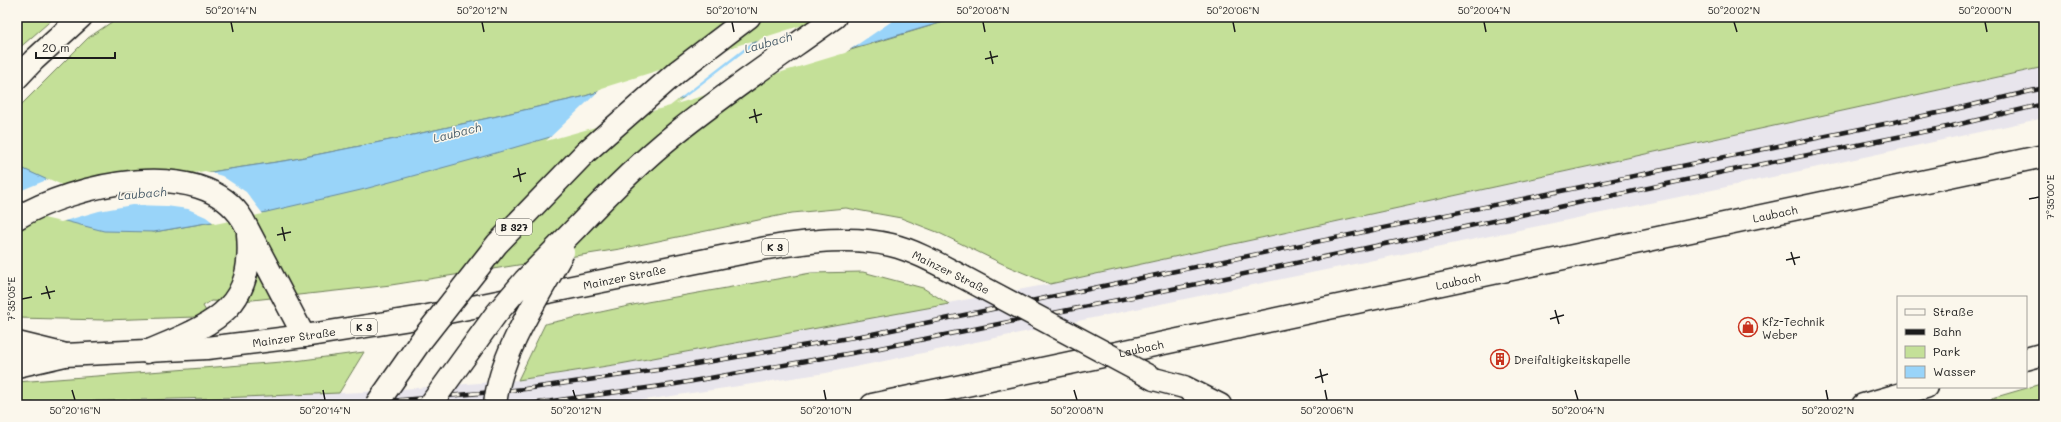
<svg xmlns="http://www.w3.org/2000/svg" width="2061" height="422" viewBox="0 0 2061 422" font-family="Mali,sans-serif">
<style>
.built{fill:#e8e5ec}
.green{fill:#c4e098;stroke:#707e5a}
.water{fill:#99d4f9;stroke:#678aa1}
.pier{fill:#fbf7ec}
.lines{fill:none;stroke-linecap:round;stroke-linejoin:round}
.minor-casing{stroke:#1c1c1c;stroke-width:25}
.major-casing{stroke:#1c1c1c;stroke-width:25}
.highway-casing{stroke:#1c1c1c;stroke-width:25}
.minor{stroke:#fbf7ec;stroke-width:22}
.major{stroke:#fbf7ec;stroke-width:22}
.highway{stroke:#fbf7ec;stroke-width:22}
.rail-casing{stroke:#1c1c1c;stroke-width:4.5}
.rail{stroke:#fbf7ec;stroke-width:3;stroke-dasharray:9;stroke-linecap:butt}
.major-bridge-casing{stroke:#1c1c1c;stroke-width:25;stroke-linecap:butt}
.highway-bridge-casing{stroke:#1c1c1c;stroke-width:25;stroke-linecap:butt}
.major-bridge{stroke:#fbf7ec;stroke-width:22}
.highway-bridge{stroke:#fbf7ec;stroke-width:22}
.ticks{fill:none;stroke:#1c1c1c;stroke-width:1.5}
.labels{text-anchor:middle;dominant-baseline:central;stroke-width:3;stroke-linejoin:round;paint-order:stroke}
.shield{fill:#fbf7ec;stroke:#5f5e5a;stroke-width:1}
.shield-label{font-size:10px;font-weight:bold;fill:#1c1c1c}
.street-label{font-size:11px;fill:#1c1c1c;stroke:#fbf7ec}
.poi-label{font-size:11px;fill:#1c1c1c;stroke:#fbf7ec;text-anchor:start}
.water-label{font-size:12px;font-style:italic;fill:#485c69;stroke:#fbf7ec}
.neatline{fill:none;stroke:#1c1c1c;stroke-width:1.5}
.ticks-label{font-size:10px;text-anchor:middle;fill:#1c1c1c}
</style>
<rect width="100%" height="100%" fill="#fbf7ec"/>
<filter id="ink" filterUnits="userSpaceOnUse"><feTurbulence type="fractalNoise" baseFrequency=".025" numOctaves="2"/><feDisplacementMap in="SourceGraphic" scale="8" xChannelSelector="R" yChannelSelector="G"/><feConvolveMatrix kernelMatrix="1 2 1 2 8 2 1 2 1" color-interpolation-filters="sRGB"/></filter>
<g filter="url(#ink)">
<!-- built -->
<path class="built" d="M2044,67V118L1703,192L826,373L611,405H17V403L219,398L363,392L518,380L620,364L1050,284Z"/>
<!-- green -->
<path class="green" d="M17,17H55L17,50Z
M119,17H835L582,97L395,139L290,160L223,170L119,188H63L17,166V109L88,38Z
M960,17H2044V67L1050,284L1005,265L937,232L901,218L846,208L792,213L620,249L391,285L234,302L211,301L203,306L207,313L195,317L104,320L17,318V205L154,232L258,214L834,55Z
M863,272L923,288L949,304L620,364L518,380L545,324L647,302L811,273Z
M364,352L339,393L219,398L17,403V382L295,361Z
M2044,383V405H1969Z"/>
<!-- water -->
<path class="water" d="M835,17H960L482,157L361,190L258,214L154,232L104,231L57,219L17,205V166L63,187L119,188L223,170L290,160L395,139L582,97Z"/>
<!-- pier -->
<path class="pier" d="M828,17H898L845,53L676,104L762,38Z
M755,40L670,106L546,141L602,88Z
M205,171L222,176L246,192L263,214L215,224L206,217L188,209L166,206L132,205L99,211L61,222L31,215L17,207V192L49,179L64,186H119Z"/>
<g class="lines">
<!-- minor casing -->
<g class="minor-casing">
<g id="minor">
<path d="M17,78L34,60L81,17"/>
<path d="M17,343L62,354"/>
<path d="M17,366L65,355L207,348L304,336"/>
<path id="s1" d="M872,405L2044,156"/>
</g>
</g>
<!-- major casing -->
<g class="major-casing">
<g id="major">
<path id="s2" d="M304,336L423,317L766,248C807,242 850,235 891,245C916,251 940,265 963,277"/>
<path d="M2026,359L2044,354"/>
<path d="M1154,379L1184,387L1220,405"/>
<path d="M1863,405L1926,387"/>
</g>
</g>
<!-- highway casing -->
<g class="highway-casing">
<path id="highway" d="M678,71L749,17
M17,218C72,185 202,153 243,220L304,336
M577,227C608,194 640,162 676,133C727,92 782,55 835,17
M147,352C208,325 255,313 248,234"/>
</g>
<!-- minor -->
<use href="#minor" class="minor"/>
<!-- major -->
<use href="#major" class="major"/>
<!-- highway -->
<use href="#highway" class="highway"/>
<!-- rail casing -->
<g class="rail-casing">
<path id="rail" d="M345,405L525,389L672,368L872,334L1947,111L2044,88
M523,405L676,384L875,349L1197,284L1728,171L1952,126L2044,104"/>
</g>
<!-- rail -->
<use href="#rail" class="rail"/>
<!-- major-bridge casing -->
<g class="major-bridge-casing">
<path id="major-bridge" d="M963,277L1154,379"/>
</g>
<!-- highway-bridge casing -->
<g class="highway-bridge-casing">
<path id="highway-bridge" d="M376,405L420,342L497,244L586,152L678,71
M430,405L496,314L525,280L577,227
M495,405C500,353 538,298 563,252"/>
</g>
<!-- major-bridge -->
<use href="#major-bridge" class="major-bridge"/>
<!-- highway-bridge -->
<use href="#highway-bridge" class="highway-bridge"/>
</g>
</g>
<!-- ticks -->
<path class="ticks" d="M231,22L233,32M482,22L484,32M732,22L734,32M983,22L985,32M1233,22L1235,32M1484,22L1486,32M1734,22L1737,32M1985,22L1987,32M990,51L993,64M985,59L998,56M754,109L757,123M749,118L762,114M518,168L521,182M513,177L526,173M2029,199L2039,197M282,227L285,241M277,235L291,232M1791,252L1795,265M1786,260L1800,257M46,286L50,299M41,294L55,291M22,299L32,297M1555,310L1559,324M1550,319L1564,315M1320,369L1323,383M1315,378L1328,374M72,390L75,400M323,390L325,400M573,390L576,400M824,390L826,400M1074,390L1077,400M1325,390L1327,400M1575,390L1578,400M1826,390L1828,400"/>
<!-- icons -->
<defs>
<g id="shop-ring" transform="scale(1)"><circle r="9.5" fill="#fbf7ec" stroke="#c8321e" stroke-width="1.5"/><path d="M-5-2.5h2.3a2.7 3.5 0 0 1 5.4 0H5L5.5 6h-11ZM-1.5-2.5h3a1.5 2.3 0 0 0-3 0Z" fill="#c8321e"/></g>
<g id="building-ring" transform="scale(1)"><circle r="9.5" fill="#fbf7ec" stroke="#c8321e" stroke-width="1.5"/><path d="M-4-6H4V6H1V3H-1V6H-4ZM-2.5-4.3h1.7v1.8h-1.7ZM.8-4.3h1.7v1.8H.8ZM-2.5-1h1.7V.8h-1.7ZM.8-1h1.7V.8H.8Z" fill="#c8321e"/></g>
</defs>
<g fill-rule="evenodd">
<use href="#shop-ring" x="1748" y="327"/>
<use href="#building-ring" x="1500" y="359"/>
</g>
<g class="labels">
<!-- shield labels -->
<g class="shield">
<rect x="496" y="219" width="36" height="16" rx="3"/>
<rect x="762" y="239" width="26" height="16" rx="3"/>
<rect x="351" y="319" width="26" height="16" rx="3"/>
</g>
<g class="shield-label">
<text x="514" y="227">B 327</text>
<text x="775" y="247">K 3</text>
<text x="364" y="327">K 3</text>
</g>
<!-- street labels -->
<g class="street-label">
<text stroke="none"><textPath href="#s1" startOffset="923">Laubach</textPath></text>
<text transform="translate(951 272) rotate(26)">Mainzer Straße</text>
<text stroke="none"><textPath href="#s2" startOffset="326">Mainzer Straße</textPath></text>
<text stroke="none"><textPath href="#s1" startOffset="599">Laubach</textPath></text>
<text transform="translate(294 337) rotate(-8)">Mainzer Straße</text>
<text stroke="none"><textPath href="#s1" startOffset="275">Laubach</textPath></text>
</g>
<!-- poi labels -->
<g class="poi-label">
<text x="1762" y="321">Kfz-Technik<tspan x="1762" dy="13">Weber</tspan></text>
<text x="1514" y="359">Dreifaltigkeitskapelle</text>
</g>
<!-- water labels -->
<g class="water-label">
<text transform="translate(768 42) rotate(-16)">Laubach</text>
<text transform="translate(457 132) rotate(-14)">Laubach</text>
<text transform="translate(142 193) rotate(-5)">Laubach</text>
</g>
</g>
<!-- margin -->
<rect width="2061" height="422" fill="none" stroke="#fbf7ec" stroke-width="44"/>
<!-- legend -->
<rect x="1897" y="296" width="130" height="92" fill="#fbf7ec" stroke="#a29f99"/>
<rect x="1905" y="309" width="20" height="6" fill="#fbf7ec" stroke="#a29f99"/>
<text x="1933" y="316" font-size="12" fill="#1c1c1c">Straße</text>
<rect x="1905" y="329" width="20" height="6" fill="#1c1c1c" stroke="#a29f99"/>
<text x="1933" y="336" font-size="12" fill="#1c1c1c">Bahn</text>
<rect x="1905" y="346" width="20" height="12" fill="#c4e098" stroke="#a29f99"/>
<text x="1933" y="356" font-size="12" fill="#1c1c1c">Park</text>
<rect x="1905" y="366" width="20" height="12" fill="#99d4f9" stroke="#a29f99"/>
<text x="1933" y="376" font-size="12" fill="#1c1c1c">Wasser</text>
<!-- scale -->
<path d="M36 52v6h79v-6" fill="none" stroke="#1c1c1c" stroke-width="2"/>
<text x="42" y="52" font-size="12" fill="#1c1c1c" stroke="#fbf7ec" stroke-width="3" paint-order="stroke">20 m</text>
<rect x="22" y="22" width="2017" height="378" class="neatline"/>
<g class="ticks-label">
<text x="231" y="14">50°20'14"N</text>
<text x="482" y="14">50°20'12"N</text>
<text x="732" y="14">50°20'10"N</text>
<text x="983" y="14">50°20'08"N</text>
<text x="1233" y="14">50°20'06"N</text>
<text x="1484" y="14">50°20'04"N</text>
<text x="1734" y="14">50°20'02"N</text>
<text x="1985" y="14">50°20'00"N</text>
<text transform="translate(2050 197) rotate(-90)" y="4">7°35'00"E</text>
<text transform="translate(11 299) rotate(-90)" y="4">7°35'05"E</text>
<text x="75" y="414">50°20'16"N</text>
<text x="325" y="414">50°20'14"N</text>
<text x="576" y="414">50°20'12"N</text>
<text x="826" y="414">50°20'10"N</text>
<text x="1077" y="414">50°20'08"N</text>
<text x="1327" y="414">50°20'06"N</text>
<text x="1578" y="414">50°20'04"N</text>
<text x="1828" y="414">50°20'02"N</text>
</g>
</svg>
